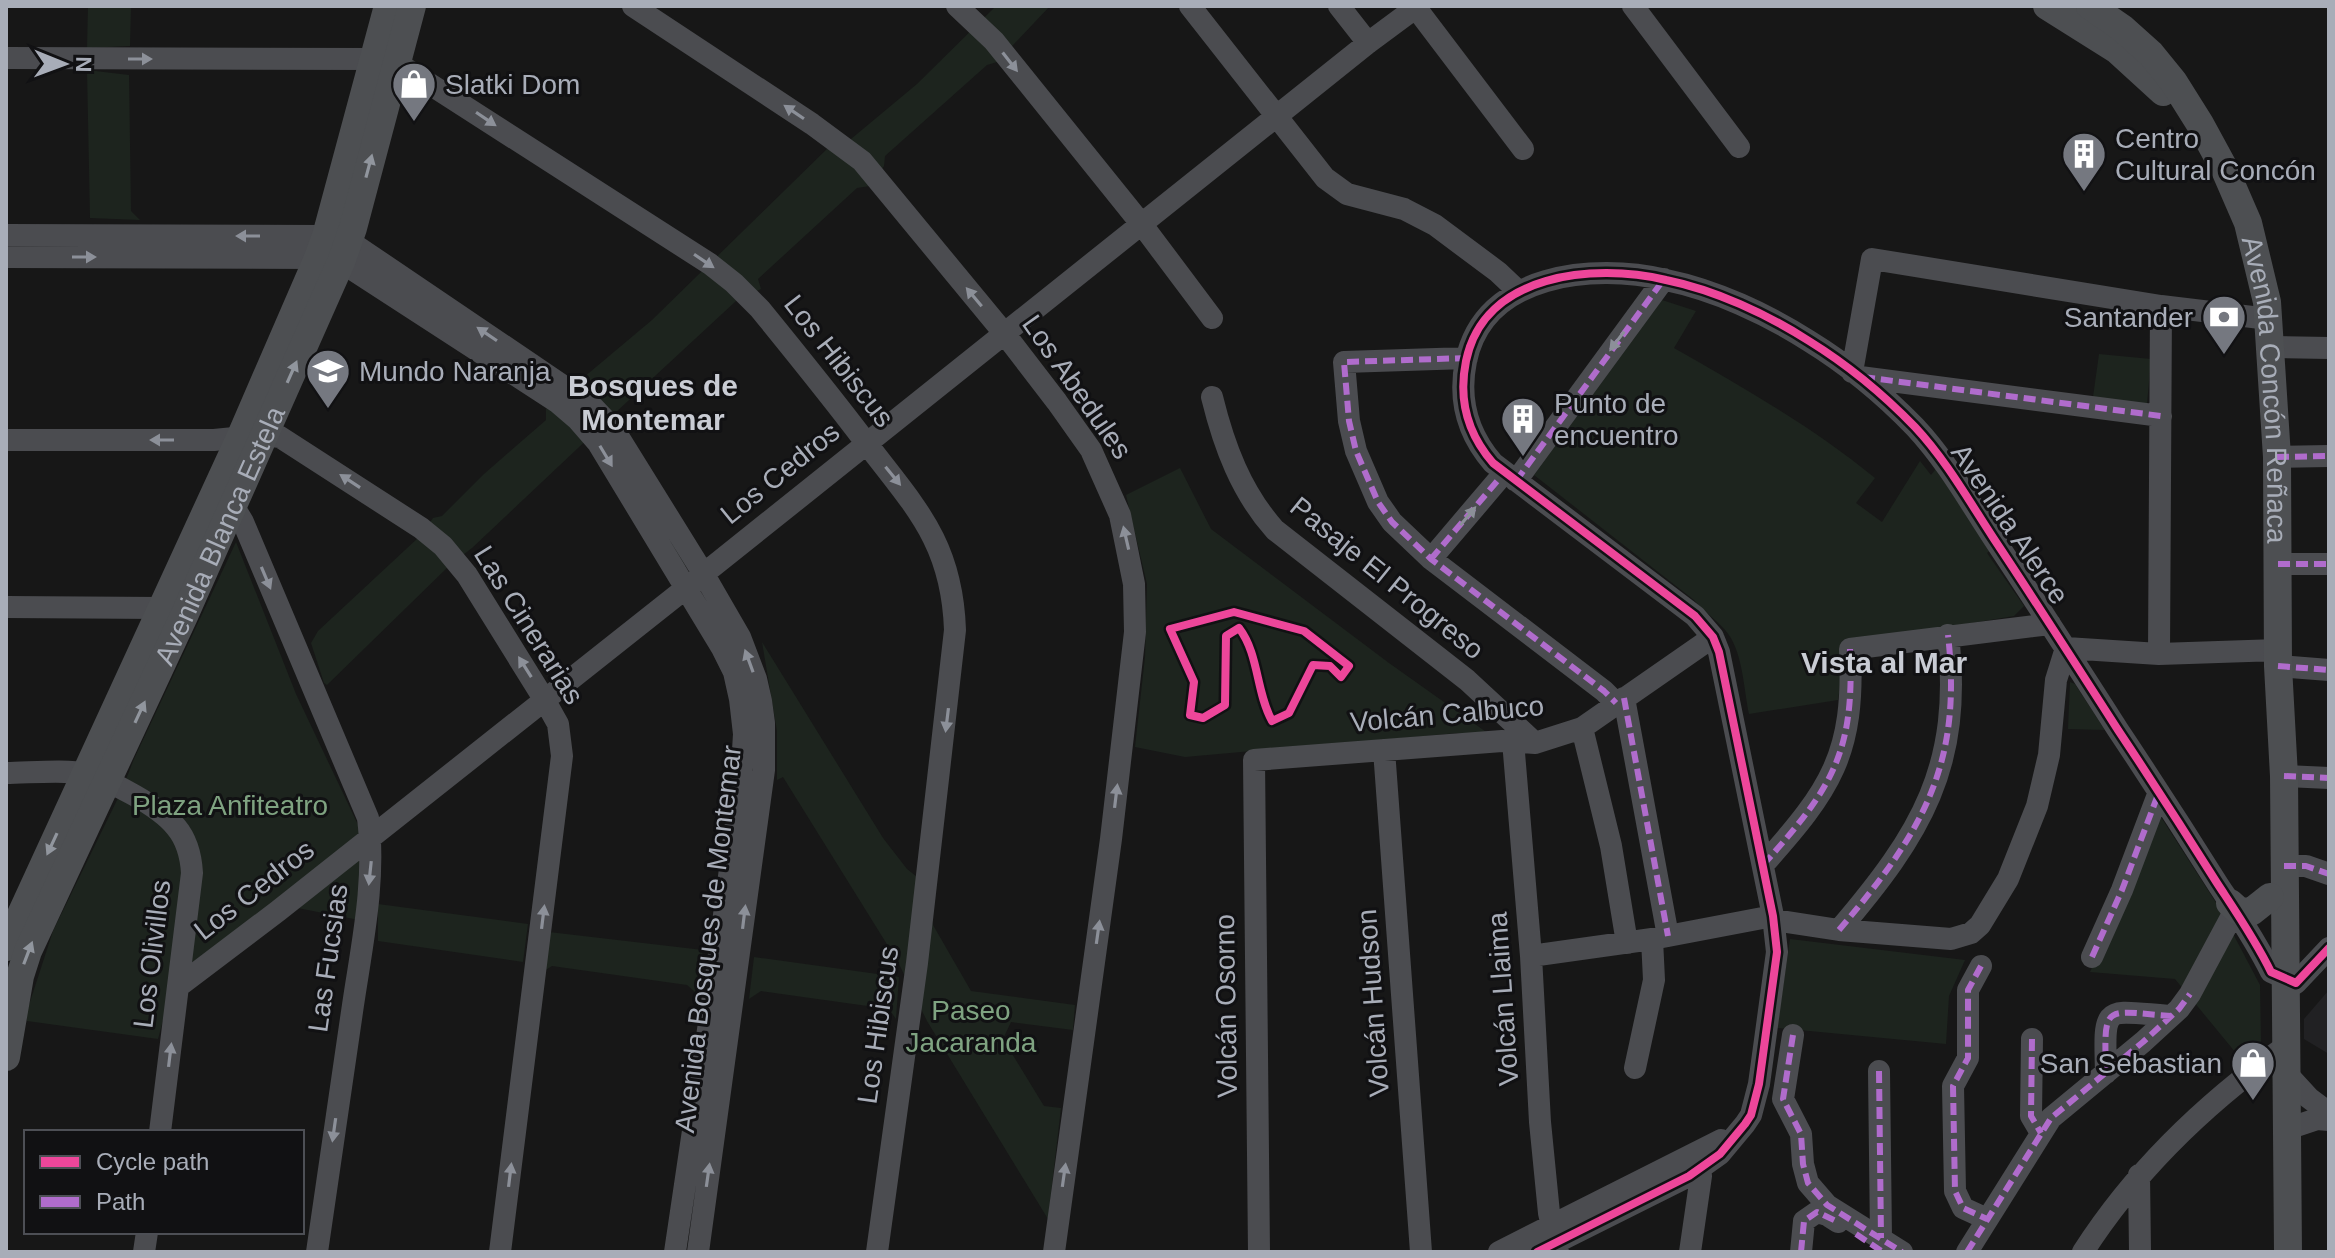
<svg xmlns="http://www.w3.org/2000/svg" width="2335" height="1258" viewBox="0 0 2335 1258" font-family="Helvetica,sans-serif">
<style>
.built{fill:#212123}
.green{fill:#1d241e}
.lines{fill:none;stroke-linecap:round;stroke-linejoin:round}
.minor{stroke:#4b4c50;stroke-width:22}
.major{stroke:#4d4f52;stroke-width:28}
.quiet{stroke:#b06ccc;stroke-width:6;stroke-dasharray:12 6;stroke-linecap:butt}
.cycleway-casing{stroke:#111113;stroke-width:13}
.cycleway{stroke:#ed469a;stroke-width:8}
.oneway{fill:#8c9099}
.oneway2{fill:#91969e}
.labels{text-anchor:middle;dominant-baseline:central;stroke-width:6;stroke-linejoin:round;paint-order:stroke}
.poi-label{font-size:28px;fill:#a8adb8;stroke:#111113;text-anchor:start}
.street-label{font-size:28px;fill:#a8adb8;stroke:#111113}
.park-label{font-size:28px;fill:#7fa381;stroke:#111113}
.neighbourhood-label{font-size:30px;font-weight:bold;fill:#c9ccd4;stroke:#111113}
</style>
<rect width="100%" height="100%" fill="#171717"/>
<!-- built -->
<path class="built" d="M2329,990V1054L2304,1039V1019Z"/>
<!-- green -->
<path class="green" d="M88,6H131L130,46L87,48Z
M996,6H1050L997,62L987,65L885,156L884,166L870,186L857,188L758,279L761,289L736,301L601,426L685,565L680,569L595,432L472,548L450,565L327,685L324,683L311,643L318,631L419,537L433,518L442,516L484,474L546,420V409L652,320L831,145L851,139L917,84Z
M87,70L129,75L131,211L140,220L90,218Z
M1662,300L1696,311L1674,348C1744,388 1813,427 1875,478L1856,503L1882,522L1920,461L1931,475L1942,461L1998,544L1987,553L2024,606L2014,616L1846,644L1838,700L1749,714C1744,690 1743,656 1729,635C1720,622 1705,613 1694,600L1534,475Z
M2099,354L2151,359L2147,404L2093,397Z
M1180,468L1211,529L1389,663L1489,734L1458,733L1185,757L1135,747L1145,657L1147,584L1126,495Z
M236,542L296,694L360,829L359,920L272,903L174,980L158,1039L27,1021V1011L53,931L121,792L134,759Z
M762,642L883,838L907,869L917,877L933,925L971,991L1075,1005L1073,1030L1011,1022L1003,1039L1044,1106L1061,1108L1048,1219L927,1021L898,962L783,777L777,780V731Z
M2070,682L2075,684L2105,730L2068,729Z
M2157,811L2220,909L2260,985L2261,1041L2245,1064L2175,979L2090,972L2126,894Z
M378,904L528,924L523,962L378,941Z
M549,932L703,950L695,992L687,985L552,966L544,971Z
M1790,939L1965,960L1949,996L1946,1044L1777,1028Z
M754,957L899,977L896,1019L889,1009L761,991L749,999Z"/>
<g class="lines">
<!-- minor -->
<path class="minor" d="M633,6L812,124L862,161L1004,333L1057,402L1091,450L1120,515L1134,584L1135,632L1111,839L1054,1252
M957,6L994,41L1143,226L1212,318
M1190,6L1325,178L1347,194L1404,209L1435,225L1498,272L1517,290
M1339,6L1368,43
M1633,6L1739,147
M1416,8L1523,149
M6,58L374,59L397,63L710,264L734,283L760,309C795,352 830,395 864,440C914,506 952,541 955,630L917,963L877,1252
M6,235L326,236L349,241L578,396L594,408L613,428L703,573L740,637L756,679L761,701L764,723V770L698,1252
M6,257L318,258L341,262L557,402L578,420L598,443L722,648L734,672L740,699L744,734L741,784L717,969L675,1252
M2271,347L2329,348
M1467,358L1344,362L1349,421L1356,451L1378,502L1392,522L1431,559L1604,691L1616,703
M1852,372L1872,259L2161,306L2269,319
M1860,377L2161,416
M1212,397C1224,446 1241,492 1275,530L1467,680L1535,743
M6,440H214L264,435L280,437L421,528L443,546L467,575L544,699L558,724L562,756L500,1252
M2277,457L2329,456
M1516,481L1664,279
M234,507L243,522L368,818C376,880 362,944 353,1005C341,1087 329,1170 317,1252
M1431,559L1504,473
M2278,564H2329
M6,607L161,608L176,613
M2066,648L2159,654L2278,650
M2159,654L2161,306
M2278,666L2329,670
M1624,698L1668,936
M1582,728L1611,846L1627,943
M1513,741L1531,956L1540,1122L1549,1213L1558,1252
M1384,750L1421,1252
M6,773C28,773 67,769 86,774C112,781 159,806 176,827C187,840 191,856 192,873L160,1132
M2284,776L2329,778
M1763,865C1831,789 1855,754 1850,649L2050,624
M2284,866H2306L2329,874
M1774,920L1839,930L1951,939L1971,933L1980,925L2008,879L2037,806L2049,755L2056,680L2066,648
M1839,930C1921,834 1963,766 1948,635
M1531,956L1652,939L1773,916
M2092,957L2122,890L2159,792
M1981,966L1968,990V1058L1953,1086L1955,1191L1963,1208L1987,1219
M179,986L278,911L686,588L1368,43L1418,6
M1793,1035L1783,1099L1801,1134L1803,1164L1808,1183L1827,1205L1902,1252
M2032,1039L2031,1116L2041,1133
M1635,1068L1654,980L1652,939
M1879,1071L1881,1238
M2106,1073C2104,1002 2103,1011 2171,1016
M2286,1073L2309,1098L2329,1113
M2287,1129L2317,1119L2329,1120
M2139,1175L2140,1252
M144,1252L147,1232
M1259,1252L1254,760L1502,741L1535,743L1582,728L1713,637
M1499,1252L1721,1140
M1537,1252L1689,1176L1720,1154L1745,1124L1751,1115L1759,1084L1777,952L1773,916L1719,652L1713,637L1695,616L1493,463C1467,433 1458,400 1466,361C1484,273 1594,263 1666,280C1715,290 1767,314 1809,341C1848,365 1884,395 1915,427C1946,460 1969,501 1994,539C2036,602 2077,666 2118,730C2152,781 2185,832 2217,883C2236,912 2256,941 2271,972L2296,983L2329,948
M1690,1252L1701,1176L1697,1158
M1801,1252L1804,1221L1817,1212L1827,1215L1838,1222
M1967,1252L2051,1118L2143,1042L2179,1009L2190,994L2235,910
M2083,1252C2135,1171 2207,1102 2286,1046"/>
<!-- major -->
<g class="major">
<path d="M2047,6L2117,50L2163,92"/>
<path id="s1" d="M2090,6L2122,28L2151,54L2173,81L2200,124L2225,170L2248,223L2267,302L2277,457L2278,666L2284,776L2288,1252"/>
<path d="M2230,903L2239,911L2251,912L2270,897"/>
<path d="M6,947L240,438L318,258L326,236L388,6"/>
<path id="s2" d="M6,1057L20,976L28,951L184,616L341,262L353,228L412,6"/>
</g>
<!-- quiet -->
<path class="quiet" d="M1467,358L1344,362L1349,421L1356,451L1378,502L1392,522L1431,559L1604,691L1616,703
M1863,377L2161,416
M2277,457L2329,456
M1516,481L1664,279
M1431,559L1504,473
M2278,564H2329
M2278,666L2329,670
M1624,698L1668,936
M2284,776L2329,778
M1763,865C1831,789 1855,754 1850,649
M2284,866H2306L2329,874
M1839,930C1921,834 1963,766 1948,635
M2092,957L2122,890L2159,792
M1981,966L1968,990V1058L1953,1086L1955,1191L1963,1208L1987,1219
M1793,1035L1783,1099L1801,1134L1803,1164L1808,1183L1827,1205L1902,1252
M2032,1039L2031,1116L2041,1133
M1879,1071L1881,1238
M2106,1073C2104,1002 2103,1011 2171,1016
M1856,1234L1883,1252
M1801,1252L1804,1221L1817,1212L1836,1221
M1967,1252L2051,1118L2143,1042L2179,1009L2190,994"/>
<!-- cycleway casing -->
<g class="cycleway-casing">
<path id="cycleway" d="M1234,612L1304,631L1349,666L1341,677L1330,666L1313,665L1289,713L1272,721C1256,692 1259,654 1239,628L1226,636L1225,705L1203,718L1190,715L1194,682L1170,629Z
M1537,1252L1689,1176L1720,1154L1745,1124L1751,1115L1759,1084L1777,952L1773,916L1719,652L1713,637L1695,616L1493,463C1467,433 1458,400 1466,361C1484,273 1594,263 1666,280C1715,290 1767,314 1809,341C1848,365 1884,395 1915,427C1946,460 1969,501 1994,539C2036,602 2077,666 2118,730C2152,781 2185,832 2217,883C2236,912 2256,941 2271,972L2296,983L2329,948"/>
</g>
<!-- cycleway -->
<use href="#cycleway" class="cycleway"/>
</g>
<!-- one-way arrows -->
<defs><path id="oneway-solid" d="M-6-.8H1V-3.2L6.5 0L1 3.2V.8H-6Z" transform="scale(2)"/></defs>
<g class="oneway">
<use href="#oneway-solid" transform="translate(140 59)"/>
<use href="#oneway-solid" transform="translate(1010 62) rotate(52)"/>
<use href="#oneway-solid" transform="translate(794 112) rotate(-146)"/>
<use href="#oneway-solid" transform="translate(486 119) rotate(34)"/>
<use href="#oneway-solid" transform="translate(248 236) rotate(-180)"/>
<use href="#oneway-solid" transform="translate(84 257)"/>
<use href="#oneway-solid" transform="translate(704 261) rotate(34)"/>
<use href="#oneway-solid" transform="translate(974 297) rotate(-130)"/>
<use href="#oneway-solid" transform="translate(487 334) rotate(-146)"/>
<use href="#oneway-solid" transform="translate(1617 341) rotate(127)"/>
<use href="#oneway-solid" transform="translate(162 440) rotate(-180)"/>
<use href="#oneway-solid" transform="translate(606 456) rotate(59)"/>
<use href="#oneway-solid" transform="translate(893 476) rotate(51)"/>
<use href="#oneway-solid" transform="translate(350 481) rotate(-147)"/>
<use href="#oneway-solid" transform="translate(1468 516) rotate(-50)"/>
<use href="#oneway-solid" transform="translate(1126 538) rotate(-103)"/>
<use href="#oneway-solid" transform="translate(266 578) rotate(67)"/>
<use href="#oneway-solid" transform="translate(749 661) rotate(-110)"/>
<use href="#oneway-solid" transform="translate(525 667) rotate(-122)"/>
<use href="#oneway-solid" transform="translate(947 720) rotate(97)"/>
<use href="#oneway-solid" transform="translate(1116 796) rotate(-83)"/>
<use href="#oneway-solid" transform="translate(370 873) rotate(96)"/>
<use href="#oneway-solid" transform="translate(543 917) rotate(-83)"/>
<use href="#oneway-solid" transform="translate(744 917) rotate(-83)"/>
<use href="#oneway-solid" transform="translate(1098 932) rotate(-82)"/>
<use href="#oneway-solid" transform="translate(170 1055) rotate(-83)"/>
<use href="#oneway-solid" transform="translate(334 1130) rotate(98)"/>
<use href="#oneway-solid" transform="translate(510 1175) rotate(-83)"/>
<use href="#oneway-solid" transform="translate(708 1175) rotate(-82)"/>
<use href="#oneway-solid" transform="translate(1064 1175) rotate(-82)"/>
</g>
<g class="oneway2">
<use href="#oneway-solid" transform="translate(369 166) rotate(-75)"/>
<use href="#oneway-solid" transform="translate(292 372) rotate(-66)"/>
<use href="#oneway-solid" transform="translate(140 712) rotate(-65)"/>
<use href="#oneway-solid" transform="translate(52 844) rotate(115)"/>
<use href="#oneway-solid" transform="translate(28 953) rotate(-69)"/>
</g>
<!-- icons -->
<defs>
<g id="shop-pin" transform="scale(2.3)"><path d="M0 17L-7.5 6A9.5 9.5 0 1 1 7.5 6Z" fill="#757880" stroke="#111113"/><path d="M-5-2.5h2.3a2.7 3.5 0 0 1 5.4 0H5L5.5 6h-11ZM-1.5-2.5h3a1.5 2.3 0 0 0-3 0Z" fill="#fff"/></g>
<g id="building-pin" transform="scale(2.3)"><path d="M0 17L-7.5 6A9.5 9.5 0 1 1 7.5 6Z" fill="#757880" stroke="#111113"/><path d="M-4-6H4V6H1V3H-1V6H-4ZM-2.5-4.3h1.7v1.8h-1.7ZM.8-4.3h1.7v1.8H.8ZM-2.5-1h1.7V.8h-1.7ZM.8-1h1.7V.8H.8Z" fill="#fff"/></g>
<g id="bank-pin" transform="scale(2.3)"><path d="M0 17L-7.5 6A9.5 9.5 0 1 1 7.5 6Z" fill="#757880" stroke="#111113"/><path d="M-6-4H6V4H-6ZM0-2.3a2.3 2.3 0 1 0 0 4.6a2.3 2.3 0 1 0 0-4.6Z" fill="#fff"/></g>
<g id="school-pin" transform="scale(2.3)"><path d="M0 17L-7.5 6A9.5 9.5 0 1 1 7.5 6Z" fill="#757880" stroke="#111113"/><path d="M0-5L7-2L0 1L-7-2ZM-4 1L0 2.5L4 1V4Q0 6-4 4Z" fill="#fff"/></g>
</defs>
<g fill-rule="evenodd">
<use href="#shop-pin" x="414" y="84"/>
<use href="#building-pin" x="2084" y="154"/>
<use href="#bank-pin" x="2224" y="317"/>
<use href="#school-pin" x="328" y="371"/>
<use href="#building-pin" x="1523" y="419"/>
<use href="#shop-pin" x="2253" y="1063"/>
</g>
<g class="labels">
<!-- poi labels -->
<g class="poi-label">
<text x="445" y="84">Slatki Dom</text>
<text x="2115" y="138">Centro<tspan x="2115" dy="32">Cultural Concón</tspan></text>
<text x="2193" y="317" text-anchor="end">Santander</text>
<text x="359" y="371">Mundo Naranja</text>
<text x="1554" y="403">Punto de<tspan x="1554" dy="32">encuentro</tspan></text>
<text x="2222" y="1063" text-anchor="end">San Sebastian</text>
</g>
<!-- street labels -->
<g class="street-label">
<text transform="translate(839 361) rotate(52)">Los Hibiscus</text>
<text transform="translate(1077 387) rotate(55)">Los Abedules</text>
<text stroke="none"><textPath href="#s1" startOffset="442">Avenida Concón Reñaca</textPath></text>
<text transform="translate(780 473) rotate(-39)">Los Cedros</text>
<text transform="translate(2010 524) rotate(56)">Avenida Alerce</text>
<text stroke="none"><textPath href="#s2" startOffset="566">Avenida Blanca Estela</textPath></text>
<text transform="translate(1387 578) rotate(39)">Pasaje El Progreso</text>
<text transform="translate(529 625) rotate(58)">Las Cinerarias</text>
<text transform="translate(1447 714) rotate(-5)">Volcán Calbuco</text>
<text transform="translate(254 890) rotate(-38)">Los Cedros</text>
<text transform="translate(708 939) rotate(-83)">Avenida Bosques de Montemar</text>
<text transform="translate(152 954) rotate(-83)">Los Olivillos</text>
<text transform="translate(328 958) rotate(-82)">Las Fucsias</text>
<text transform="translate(1503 999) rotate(-94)">Volcán Llaima</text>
<text transform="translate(1373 1003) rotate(-94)">Volcán Hudson</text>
<text transform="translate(1226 1006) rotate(-91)">Volcán Osorno</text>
<text transform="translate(878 1025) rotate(-82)">Los Hibiscus</text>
</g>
<!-- park labels -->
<g class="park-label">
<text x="230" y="805">Plaza Anfiteatro</text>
<text x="971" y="1010">Paseo<tspan x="971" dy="32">Jacaranda</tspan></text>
</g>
<!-- neighbourhood labels -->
<g class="neighbourhood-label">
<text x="653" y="385">Bosques de<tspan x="653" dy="34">Montemar</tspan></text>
<text x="1884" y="662">Vista al Mar</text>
</g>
</g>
<!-- border -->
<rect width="2335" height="1258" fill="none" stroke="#a8adb8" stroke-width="16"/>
<!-- legend -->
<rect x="24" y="1130" width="280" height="104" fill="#111113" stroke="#4d4f55" stroke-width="2"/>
<rect x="40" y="1156" width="40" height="12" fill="#ed469a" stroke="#4d4f55" stroke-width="2"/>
<text x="96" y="1170" font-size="24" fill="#a8adb8">Cycle path</text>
<rect x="40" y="1196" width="40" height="12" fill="#b06ccc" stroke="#4d4f55" stroke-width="2"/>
<text x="96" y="1210" font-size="24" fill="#a8adb8">Path</text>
<!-- north arrow -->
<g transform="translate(64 64) rotate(91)" stroke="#111113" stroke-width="6" paint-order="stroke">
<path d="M0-6L14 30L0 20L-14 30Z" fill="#a8adb8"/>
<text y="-12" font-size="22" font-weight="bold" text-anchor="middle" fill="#a8adb8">N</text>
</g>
</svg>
